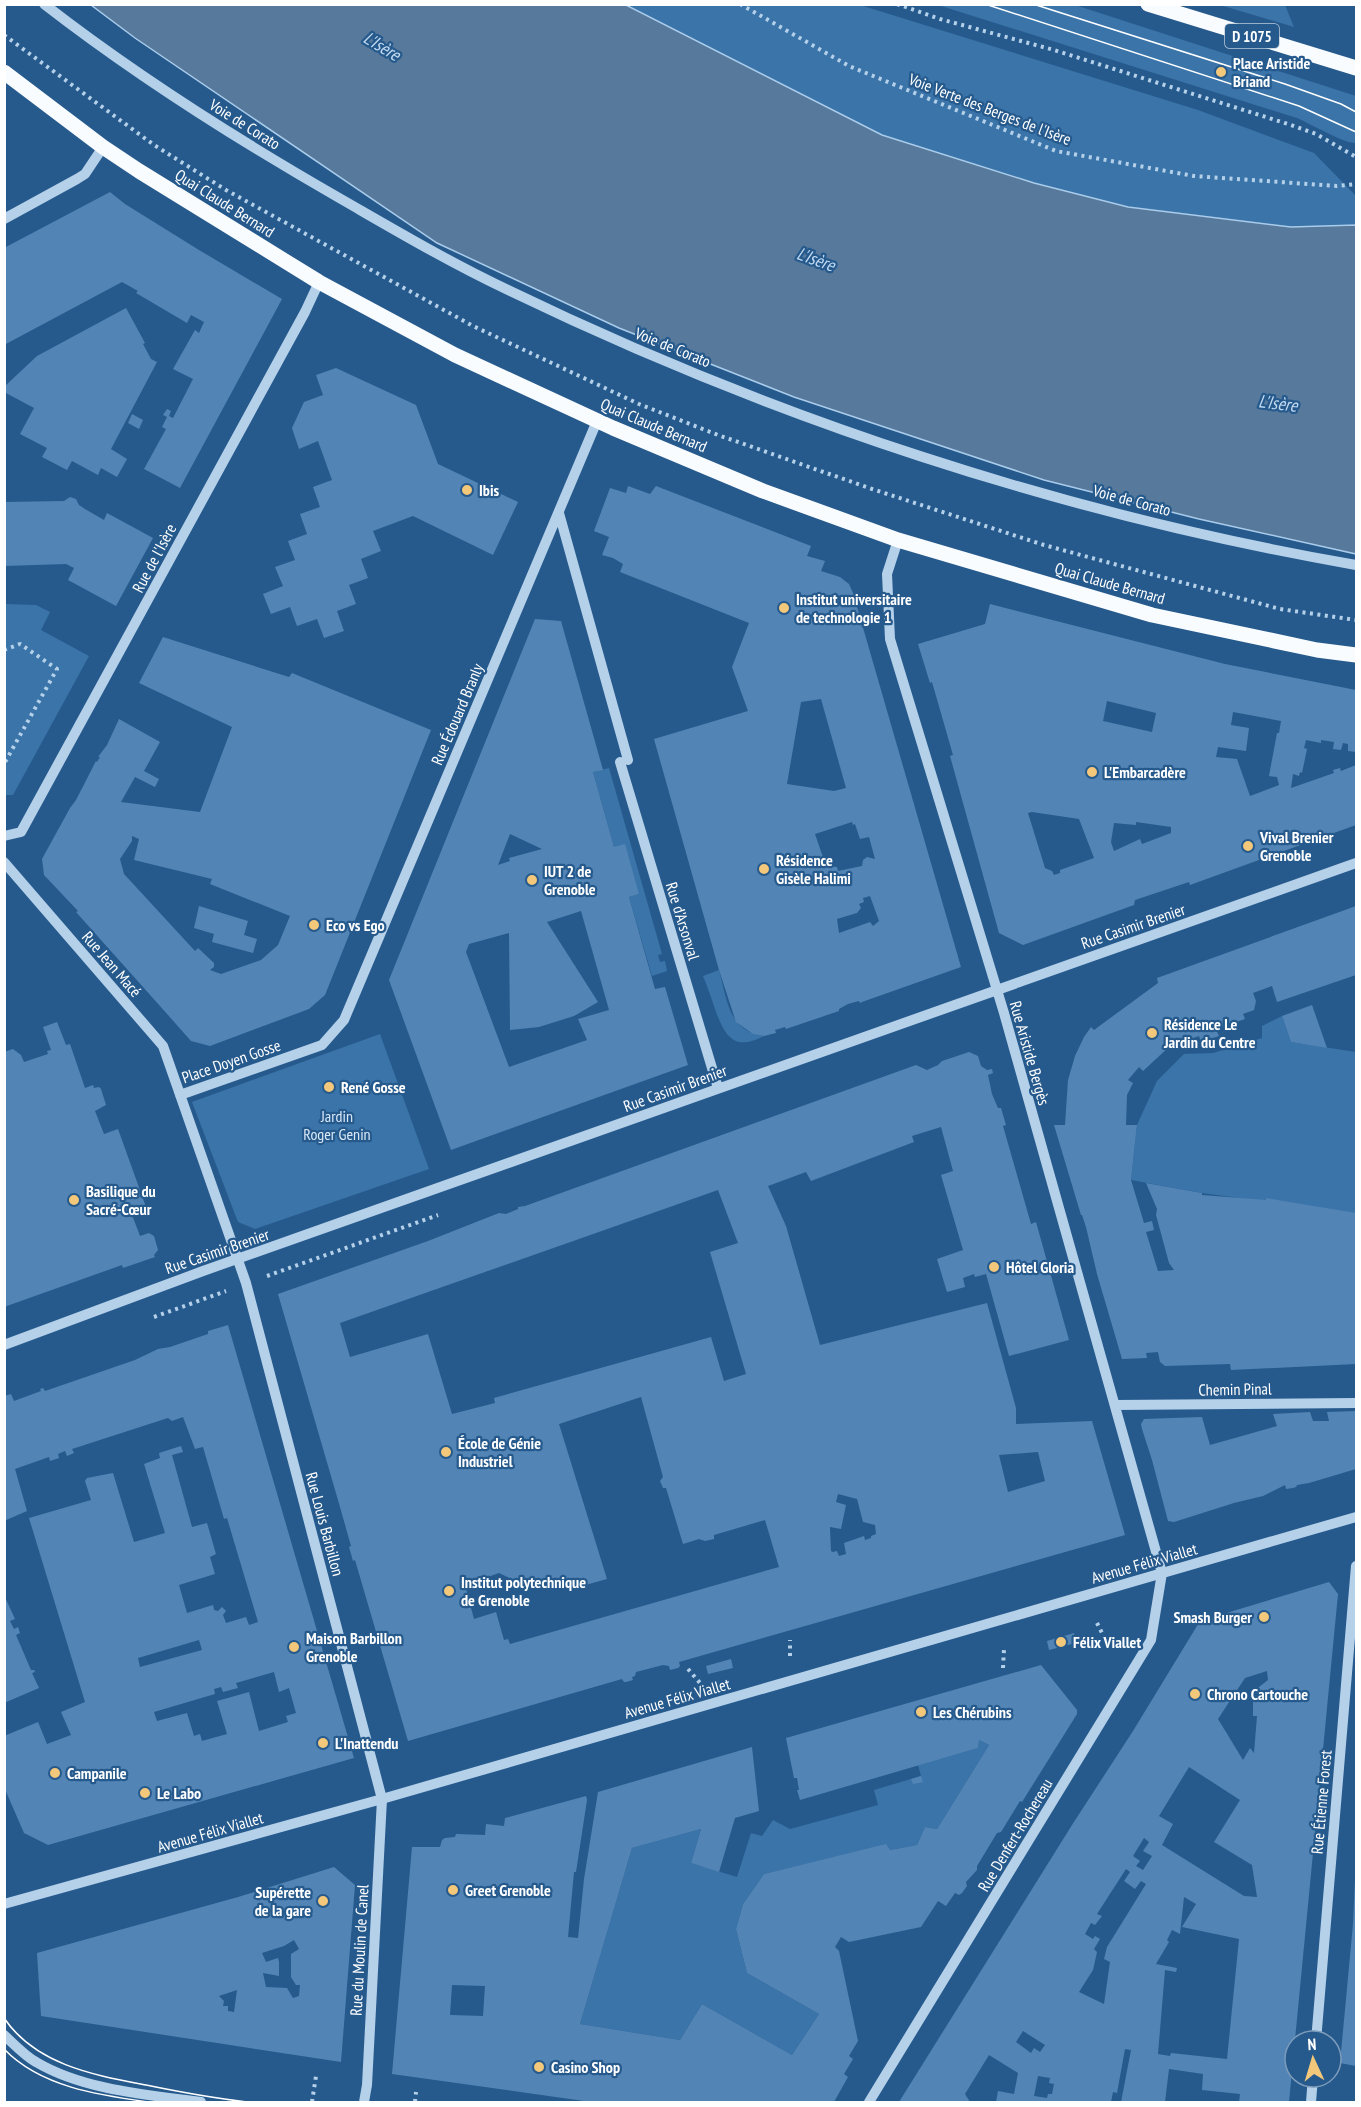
<svg xmlns="http://www.w3.org/2000/svg" width="1361" height="2107" viewBox="0 0 1361 2107" font-family="'PT Sans Narrow',sans-serif">
<style>
.green{fill:#3a74a9}
.water{fill:#57799c;stroke:#aacceb;stroke-width:1.5}
.building{fill:#5285b5;fill-rule:evenodd}
.lines{fill:none;stroke-linecap:round;stroke-linejoin:round}
.path{stroke:#b5d1ea;stroke-width:4;stroke-dasharray:3 4.5;stroke-linecap:butt}
.minor{stroke:#b5d1ea;stroke-width:10}
.major{stroke:#f9fcfe;stroke-width:15}
.tram{stroke:#fff;stroke-width:1.5}
.poi-dot{fill:#f4c87a;stroke:#265a8d;stroke-width:2}
.labels{text-anchor:middle;dominant-baseline:central;stroke-width:4.5;stroke-linejoin:round;paint-order:stroke}
.shield{fill:#265a8d;stroke:#becedd;stroke-width:1.5}
.shield-label{font-size:15px;font-weight:bold;fill:#fff}
.poi-label{font-size:16px;font-weight:bold;fill:#fff;stroke:#265a8d;text-anchor:start}
.street-label{font-size:16px;fill:#fff;stroke:#265a8d}
.park-label{font-size:16px;fill:#dae9f8;stroke:#265a8d}
.water-label{font-size:18px;font-style:italic;fill:#c1daf1;stroke:#265a8d}
</style>
<rect width="100%" height="100%" fill="#265a8d"/>
<!-- green -->
<path class="green" d="M626,5H860L1198,110L1314,153L1356,196V225L1291,227L1128,207L1034,183L882,135Z
M938,5H1075L1356,96V143C1345,144 1311,124 1297,118Z
M1220,5H1285L1294,27Z
M5,604L36,605L50,612L41,630L89,656L13,795H4Z
M609,768L662,954L658,955L660,962L665,961L667,971L652,976L629,897L639,894L614,847L593,772Z
M719,970C727,999 728,1031 764,1036C735,1051 726,1038 716,1012C712,1000 708,988 703,976Z
M1282,1016L1291,1042L1356,1052V1214L1202,1193L1131,1180L1137,1125L1157,1081L1184,1054L1213,1053L1262,1038V1026Z
M380,1034L429,1169L255,1229L238,1222L192,1102Z
M979,1740L989,1745L937,1829L925,1827L917,1845L890,1850L885,1845L764,1874L743,1904L736,1929L747,1973L819,2014L792,2055L702,2004L680,2040L580,2024L632,1848L701,1829L691,1863L737,1877L751,1833L762,1836L773,1820L790,1829L878,1805L874,1790L921,1776L918,1765L978,1748Z"/>
<!-- water -->
<path class="water" d="M91,5H626L882,135L1034,183L1128,207L1291,227L1356,225V554L1199,519L1044,480L794,397L619,328L437,243L135,38Z"/>
<!-- building -->
<path class="building" d="M110,192L125,204L199,250L282,299L180,488L144,469L166,429L162,427L167,417L163,415L167,409L171,411L169,416L173,418L193,379L173,369L195,330L199,333L204,322L191,315L187,323L136,293L138,291L122,282L4,345V248Z
M126,308L145,343L143,344L151,359L157,362L111,449L127,459L117,477L101,468L98,475L72,461L67,470L42,457L47,448L20,434L34,408L4,392V387L37,356Z
M336,368L416,405L438,464L518,502L493,555L413,516L373,531L381,551L361,559L368,578L349,585L356,604L337,611L344,631L324,638L317,619L297,626L290,607L271,614L263,594L283,586L275,567L295,560L288,541L307,534L300,514L320,507L313,487L332,480L318,441L299,449L292,428L304,402L323,395L316,375Z
M132,414L143,420L139,429L128,423Z
M628,486L650,494L656,486L811,546L807,556L825,561L821,571L840,577L849,584L853,593L961,967L862,1002L860,1003L859,1001L848,1004L839,1009V1011L786,1029L785,1027L775,1030L776,1033L764,1036L753,1034L736,1022L719,970L654,739L748,711L732,667L749,623L620,572L623,564L613,558L602,555L609,537L594,531L610,488L626,493ZM821,699L846,788L834,791L787,784L801,702ZM852,822L853,825L855,824L860,839L869,837L875,859L867,857L863,860L862,866L838,871L837,867L826,866L815,834ZM870,896L879,921L873,926L870,922L839,933L837,919L857,913L861,908L859,904L864,902L863,898Z
M70,497L76,499L79,505L85,509L104,520L107,513L153,538L116,606L68,580L74,568L66,564L4,566V502L64,501Z
M990,604L1225,664L1356,690V752L1348,751V744L1343,743L1341,750L1333,749L1334,742L1321,740V743L1306,740L1304,748L1307,749L1302,773L1300,772L1299,776L1293,774L1291,788L1334,773L1333,770L1340,768L1341,771L1356,765V825L1190,885L1189,882L1135,900L1134,905L1023,945L999,933L950,756L953,755L932,682L930,683L918,644L985,624ZM1107,701L1156,713L1152,732L1103,721ZM1233,712L1281,721L1279,733H1277L1269,776L1277,777L1279,785L1250,796L1237,759L1216,757L1218,747L1246,751L1249,728L1231,725ZM1032,812L1079,819L1094,858L1060,870V873L1054,875L1052,871L1045,868L1028,813ZM1136,822L1171,827V833L1142,844L1140,839L1114,851L1111,842L1114,823L1136,825Z
M535,619L561,621L603,770L593,772L614,847L625,844L639,894L629,897L653,982L655,989L665,987L688,1065L451,1150L389,980ZM510,834L542,849L509,858L510,861L498,865ZM581,911L609,1010L578,1019L587,1040L509,1067L466,952L469,944L509,933L510,1030L539,1027L574,1016L598,1002L547,922Z
M163,637L289,677L292,673L431,730L325,995L309,1009L210,1046L191,1041L168,1015L76,912L78,911L44,875L42,859L70,808L76,800L96,761L97,762L100,757H98L107,745L119,719L160,742L144,771L159,779L155,787L135,777L121,802L200,812L232,727L139,683ZM132,836L139,839L134,860L212,879L210,884L290,916L278,945L261,960L221,974L210,970L214,967V963L198,948L195,951L124,874L120,859L132,841Z
M199,906L248,921L244,935L257,939L253,953L212,942L214,934L194,928Z
M1356,906V975L1277,1002L1272,986L1253,993L1256,1001L1254,1010L1243,1014L1245,1019L1216,1029L1219,1036L1201,1042L1199,1036L1170,1046L1143,1071L1139,1067L1128,1080L1133,1083L1127,1095L1126,1125H1137L1131,1180L1144,1223L1152,1221L1154,1230L1146,1232L1158,1271L1174,1270L1169,1263L1156,1215L1157,1209L1146,1183L1202,1193V1195L1266,1200V1198L1356,1213V1364L1231,1370L1230,1364L1165,1366L1160,1362L1158,1352L1146,1353L1147,1358L1122,1359L1097,1274L1086,1227L1082,1215H1081L1054,1125H1065L1068,1080L1075,1056L1084,1037L1091,1027L1094,1030L1158,983L1157,978Z
M1312,1005L1327,1048L1291,1042L1282,1016Z
M57,1022L66,1045L70,1044L85,1088L93,1085L94,1088L99,1087L101,1089L106,1105L95,1111L104,1134L118,1129L146,1207L131,1212L140,1236L149,1233L154,1236L158,1250L154,1255L155,1257L123,1268L122,1265L4,1307V1052L13,1049L21,1055L24,1062L48,1054L47,1051L51,1050L43,1027Z
M969,1052L978,1056L981,1066L987,1070L992,1069L993,1073L988,1075L992,1094L998,1108H1001L1006,1125L1003,1126L1031,1224L1036,1222L1069,1340L1009,1356L986,1274L975,1277L974,1274L963,1278L965,1287L947,1292L937,1259L963,1250L941,1175L953,1171L941,1127L912,1136L914,1142L811,1181L806,1172L768,1186L786,1226L820,1345L987,1303L1016,1408V1424L1092,1421L1125,1535L679,1662L680,1666L678,1668L670,1670L669,1666L663,1665L636,1672L635,1676L632,1677L633,1680L626,1682H624L622,1679L408,1741L355,1560L353,1561L349,1547L351,1546L340,1507L278,1294L428,1241L499,1213L506,1214L518,1209V1207L525,1206L916,1065L927,1070L938,1065L942,1061ZM718,1190L738,1243L710,1252L746,1374L724,1381L711,1337L494,1398L495,1403L452,1414L428,1334L350,1357L340,1323ZM641,1397L663,1477L660,1481L663,1488H666L683,1544L699,1539L705,1541L714,1539V1535L765,1520L779,1567L510,1644L508,1639L504,1640L496,1612L474,1619L465,1585L499,1573L526,1586L554,1579L571,1589L607,1579L559,1424ZM1038,1452L1045,1481L1008,1492L999,1455ZM838,1494L857,1499L863,1522L875,1525L876,1534L871,1536V1538L865,1540L864,1536L844,1543L846,1554L839,1556L837,1551L833,1552L831,1551L830,1529V1527L841,1529L846,1505L836,1502Z
M228,1325L354,1758L48,1845L24,1833L4,1787V1736L38,1722L47,1744L71,1735L61,1712L85,1702L29,1518L91,1500L85,1481L87,1478L113,1473L134,1542L165,1533L144,1464L160,1458L159,1453L181,1446L183,1452L172,1455L192,1527L207,1523L216,1554L210,1557L215,1574L179,1585L187,1613L213,1605L214,1610L218,1611L222,1607L226,1611L223,1615L226,1623L246,1617L249,1625L258,1622L227,1518L224,1519L203,1447L195,1449L183,1417L172,1421L168,1418L72,1449L74,1453L67,1456L65,1451L58,1454L59,1458L50,1461L49,1457L15,1469L27,1511L4,1521V1396L11,1394L14,1401L41,1391L40,1389L43,1388L45,1391L135,1360L158,1349L170,1347L208,1334V1331ZM199,1640L202,1650L140,1667L138,1658ZM274,1672L279,1692L289,1688L296,1713L286,1716L288,1722L259,1731L249,1692L217,1701L227,1734L202,1741L200,1734L194,1736L187,1713L157,1721L154,1712L215,1694L214,1689L221,1687L223,1692L238,1688L236,1683Z
M1356,1411V1469L1309,1483L1297,1485L1296,1487L1293,1488L1286,1489L1285,1485L1263,1496L1234,1503L1174,1522L1168,1521L1152,1460L1142,1429L1141,1424L1144,1419L1202,1417L1210,1445L1277,1426L1273,1414L1310,1412L1313,1421H1329L1327,1412Z
M1329,1582L1338,1594L1289,2102H1239L1240,2094L1202,2090L1203,2074L1169,2069L1165,2102H1121L1131,2050L1125,2049L1117,2093L1113,2092L1111,2102H996L998,2091L1014,2094L1018,2073L989,2055L965,2094L970,2102H899L1072,1825L1133,1731L1200,1621ZM1267,1671L1268,1680L1259,1687L1258,1701L1253,1702V1716H1257L1254,1753L1250,1748L1243,1760L1218,1719L1245,1678ZM1189,1767L1240,1800L1214,1842L1252,1865L1257,1897L1244,1896L1162,1845L1173,1824L1159,1816ZM1144,1838L1149,1842L1143,1851L1152,1856L1143,1870L1136,1866L1140,1861L1133,1856ZM1126,1869L1130,1872L1124,1881L1135,1889L1141,1881L1146,1884L1107,1947L1104,1959L1110,1962L1104,2004L1079,1992L1093,1970L1097,1952L1094,1949L1100,1939L1095,1936L1093,1939L1085,1934L1091,1923L1095,1925L1102,1916L1097,1914ZM1184,1897L1196,1904L1182,1927L1239,1939L1227,2059L1171,2053L1170,2056L1158,2054L1165,1970L1176,1972L1177,1968L1156,1964L1169,1942L1167,1940L1172,1930L1180,1934ZM1023,2031L1045,2045L1040,2052L1034,2048L1031,2053L1016,2042ZM1038,2076L1050,2078L1049,2083L1054,2084L1052,2094H1048L1047,2098L1034,2096Z
M4,1595L15,1619L10,1621L14,1629L18,1627L20,1633L16,1635L31,1670H34L35,1672L32,1673L39,1688L4,1703Z
M1074,1633L1076,1643L1049,1650L1047,1641Z
M731,1659L733,1668L708,1674L706,1666Z
M1041,1665L1077,1710V1714L1022,1802L1020,1801L1001,1832L997,1833L977,1866V1870L966,1882L967,1886L962,1893L959,1895L955,1893L946,1906L938,1901L921,1927L849,1942L841,1937L835,1947L839,1951L858,2041L849,2056L853,2059L844,2074L848,2077L834,2102H591L392,2074L412,1847H440L442,1840L445,1838L455,1837L456,1834L485,1835L486,1824L504,1826L505,1818L586,1796L587,1800L576,1872H574L568,1937L578,1938L584,1879L598,1792L752,1747L759,1811L735,1818L719,1872L691,1863L701,1829L632,1848L580,2024L680,2040L702,2004L792,2055L819,2014L747,1973L736,1929L743,1904L764,1874L886,1844L890,1850L917,1845L925,1827L937,1829L989,1745L979,1740L978,1748L800,1800L797,1790H799L797,1778H794L786,1738ZM452,1985L485,1986L483,2016L450,2015Z
M921,1776L923,1782L913,1784L911,1779Z
M334,1867L355,1885L341,2062L41,2016L37,1953L238,1897ZM294,1940L299,1949L291,1954V1977L296,1985H300L299,1996L293,1998L287,1988L266,1987L263,1973L279,1976V1962L278,1958L266,1962L262,1953L284,1946ZM237,1990L234,2012L228,2011V2006H223L224,2001L219,1996Z
M1355,1879H1356V2066L1340,2063L1353,1924Z"/>
<g class="lines">
<!-- path -->
<path class="path" d="M740,4L849,66L1056,151L1194,176L1337,186L1356,184
M897,4L940,19L1054,50L1291,125L1316,134L1356,157
M4,35L154,145L226,190L473,326L639,404L718,435L872,489L1044,545L1280,609L1356,620
M4,650L20,644L57,669L4,764
M267,1276L438,1215
M154,1317L226,1291
M1097,1623L1104,1637
M790,1656V1640
M1003,1668L1004,1649
M688,1669L700,1683
M312,2102L316,2076
M415,2102L416,2092"/>
<!-- minor -->
<path class="minor" d="M44,4C138,77 238,140 341,199C395,230 449,262 506,289C774,419 1063,514 1356,565
M4,219L77,179L85,174L103,147
M559,513L628,760
M620,762L718,1088
M4,836L21,832L305,312L319,282
M4,862L163,1046L246,1283L382,1799L367,2085L364,2102
M180,1095L322,1045L344,1020L597,421
M4,1345L203,1271L1356,863
M1115,1405L1356,1403
M4,1904L382,1799L1356,1517
M4,2035C14,2044 25,2056 36,2062C83,2090 148,2095 201,2102
M1316,2041L1356,1566
M869,2102L1151,1640L1162,1573L1004,1013L890,639L887,574L898,540
M1311,2102L1313,2077"/>
<!-- major -->
<path class="major" d="M1148,4L1356,68
M4,72L103,147L139,171L319,282L455,355L613,428L763,491L898,540L1152,615L1317,650L1356,655"/>
<!-- tram -->
<path class="tram" d="M985,4L1299,106L1356,132
M1033,4L1285,84L1341,104L1356,112
M4,2018C36,2065 94,2075 146,2085C180,2092 213,2098 247,2102
M4,2049C41,2087 98,2095 148,2102"/>
</g>
<!-- markers -->
<g class="poi-dot">
<circle cx="1221" cy="72" r="6"/>
<circle cx="467" cy="490" r="6"/>
<circle cx="784" cy="608" r="6"/>
<circle cx="1092" cy="772" r="6"/>
<circle cx="1248" cy="846" r="6"/>
<circle cx="764" cy="869" r="6"/>
<circle cx="532" cy="880" r="6"/>
<circle cx="314" cy="925" r="6"/>
<circle cx="1152" cy="1033" r="6"/>
<circle cx="329" cy="1087" r="6"/>
<circle cx="74" cy="1200" r="6"/>
<circle cx="994" cy="1267" r="6"/>
<circle cx="446" cy="1452" r="6"/>
<circle cx="449" cy="1591" r="6"/>
<circle cx="1264" cy="1617" r="6"/>
<circle cx="1061" cy="1642" r="6"/>
<circle cx="294" cy="1647" r="6"/>
<circle cx="1195" cy="1694" r="6"/>
<circle cx="921" cy="1712" r="6"/>
<circle cx="323" cy="1743" r="6"/>
<circle cx="55" cy="1773" r="6"/>
<circle cx="145" cy="1793" r="6"/>
<circle cx="453" cy="1890" r="6"/>
<circle cx="323" cy="1901" r="6"/>
<circle cx="539" cy="2067" r="6"/>
</g>
<g class="labels">
<!-- shield labels -->
<rect class="shield" x="1225" y="24" width="54" height="24" rx="4.5"/>
<g class="shield-label">
<text x="1252" y="36">D 1075</text>
</g>
<!-- poi labels -->
<g class="poi-label">
<text x="1233" y="63">Place Aristide<tspan x="1233" dy="18">Briand</tspan></text>
<text x="479" y="490">Ibis</text>
<text x="796" y="599">Institut universitaire<tspan x="796" dy="18">de technologie 1</tspan></text>
<text x="1104" y="772">L'Embarcadère</text>
<text x="1260" y="837">Vival Brenier<tspan x="1260" dy="18">Grenoble</tspan></text>
<text x="776" y="860">Résidence<tspan x="776" dy="18">Gisèle Halimi</tspan></text>
<text x="544" y="871">IUT 2 de<tspan x="544" dy="18">Grenoble</tspan></text>
<text x="326" y="925">Eco vs Ego</text>
<text x="1164" y="1024">Résidence Le<tspan x="1164" dy="18">Jardin du Centre</tspan></text>
<text x="341" y="1087">René Gosse</text>
<text x="86" y="1191">Basilique du<tspan x="86" dy="18">Sacré-Cœur</tspan></text>
<text x="1006" y="1267">Hôtel Gloria</text>
<text x="458" y="1443">École de Génie<tspan x="458" dy="18">Industriel</tspan></text>
<text x="461" y="1582">Institut polytechnique<tspan x="461" dy="18">de Grenoble</tspan></text>
<text x="1252" y="1617" text-anchor="end">Smash Burger</text>
<text x="306" y="1638">Maison Barbillon<tspan x="306" dy="18">Grenoble</tspan></text>
<text x="1073" y="1642">Félix Viallet</text>
<text x="1207" y="1694">Chrono Cartouche</text>
<text x="933" y="1712">Les Chérubins</text>
<text x="335" y="1743">L'Inattendu</text>
<text x="67" y="1773">Campanile</text>
<text x="157" y="1793">Le Labo</text>
<text x="465" y="1890">Greet Grenoble</text>
<text x="311" y="1892" text-anchor="end">Supérette<tspan x="311" dy="18">de la gare</tspan></text>
<text x="551" y="2067">Casino Shop</text>
</g>
<!-- street labels -->
<g class="street-label">
<text transform="translate(990 109) rotate(21)">Voie Verte des Berges de l'Isère</text>
<text transform="translate(245 124) rotate(32)">Voie de Corato</text>
<text transform="translate(225 203) rotate(32)">Quai Claude Bernard</text>
<text transform="translate(673 347) rotate(22)">Voie de Corato</text>
<text transform="translate(654 425) rotate(23)">Quai Claude Bernard</text>
<text transform="translate(1132 500) rotate(15)">Voie de Corato</text>
<text transform="translate(154 558) rotate(-62)">Rue de l'Isère</text>
<text transform="translate(1110 583) rotate(16)">Quai Claude Bernard</text>
<text transform="translate(457 714) rotate(-67)">Rue Édouard Branly</text>
<text transform="translate(683 921) rotate(73)">Rue d'Arsonval</text>
<text transform="translate(1133 926) rotate(-19)">Rue Casimir Brenier</text>
<text transform="translate(112 964) rotate(49)">Rue Jean Macé</text>
<text transform="translate(1030 1053) rotate(74)">Rue Aristide Bergès</text>
<text transform="translate(231 1061) rotate(-19)">Place Doyen Gosse</text>
<text transform="translate(675 1088) rotate(-20)">Rue Casimir Brenier</text>
<text transform="translate(217 1251) rotate(-19)">Rue Casimir Brenier</text>
<text transform="translate(1235 1389) rotate(-1)">Chemin Pinal</text>
<text transform="translate(325 1524) rotate(75)">Rue Louis Barbillon</text>
<text transform="translate(1144 1563) rotate(-16)">Avenue Félix Viallet</text>
<text transform="translate(677 1698) rotate(-16)">Avenue Félix Viallet</text>
<text transform="translate(1321 1802) rotate(-85)">Rue Étienne Forest</text>
<text transform="translate(210 1832) rotate(-16)">Avenue Félix Viallet</text>
<text transform="translate(1015 1835) rotate(-59)">Rue Denfert-Rochereau</text>
<text transform="translate(359 1950) rotate(-87)">Rue du Moulin de Canel</text>
</g>
<!-- park labels -->
<g class="park-label">
<text x="337" y="1116">Jardin<tspan x="337" dy="18">Roger Genin</tspan></text>
</g>
<!-- water labels -->
<g class="water-label">
<text transform="translate(382 46) rotate(31)">L'Isère</text>
<text transform="translate(816 259) rotate(20)">L'Isère</text>
<text transform="translate(1278 403) rotate(7)">L'Isère</text>
</g>
</g>
<!-- border -->
<rect width="1361" height="2107" fill="none" stroke="#ffffff" stroke-width="12"/>
<!-- north arrow -->
<g transform="translate(1313 2059) rotate(356)"><circle r="28" fill="#265a8d" stroke="#7d9cbb" stroke-width="1.5"/>
<path d="M0-4.5L10 22L0 15L-10 22Z" fill="#f4c87a"/>
<text y="-9" font-size="16" font-weight="bold" text-anchor="middle" fill="#ffffff">N</text>
</g>
</svg>
